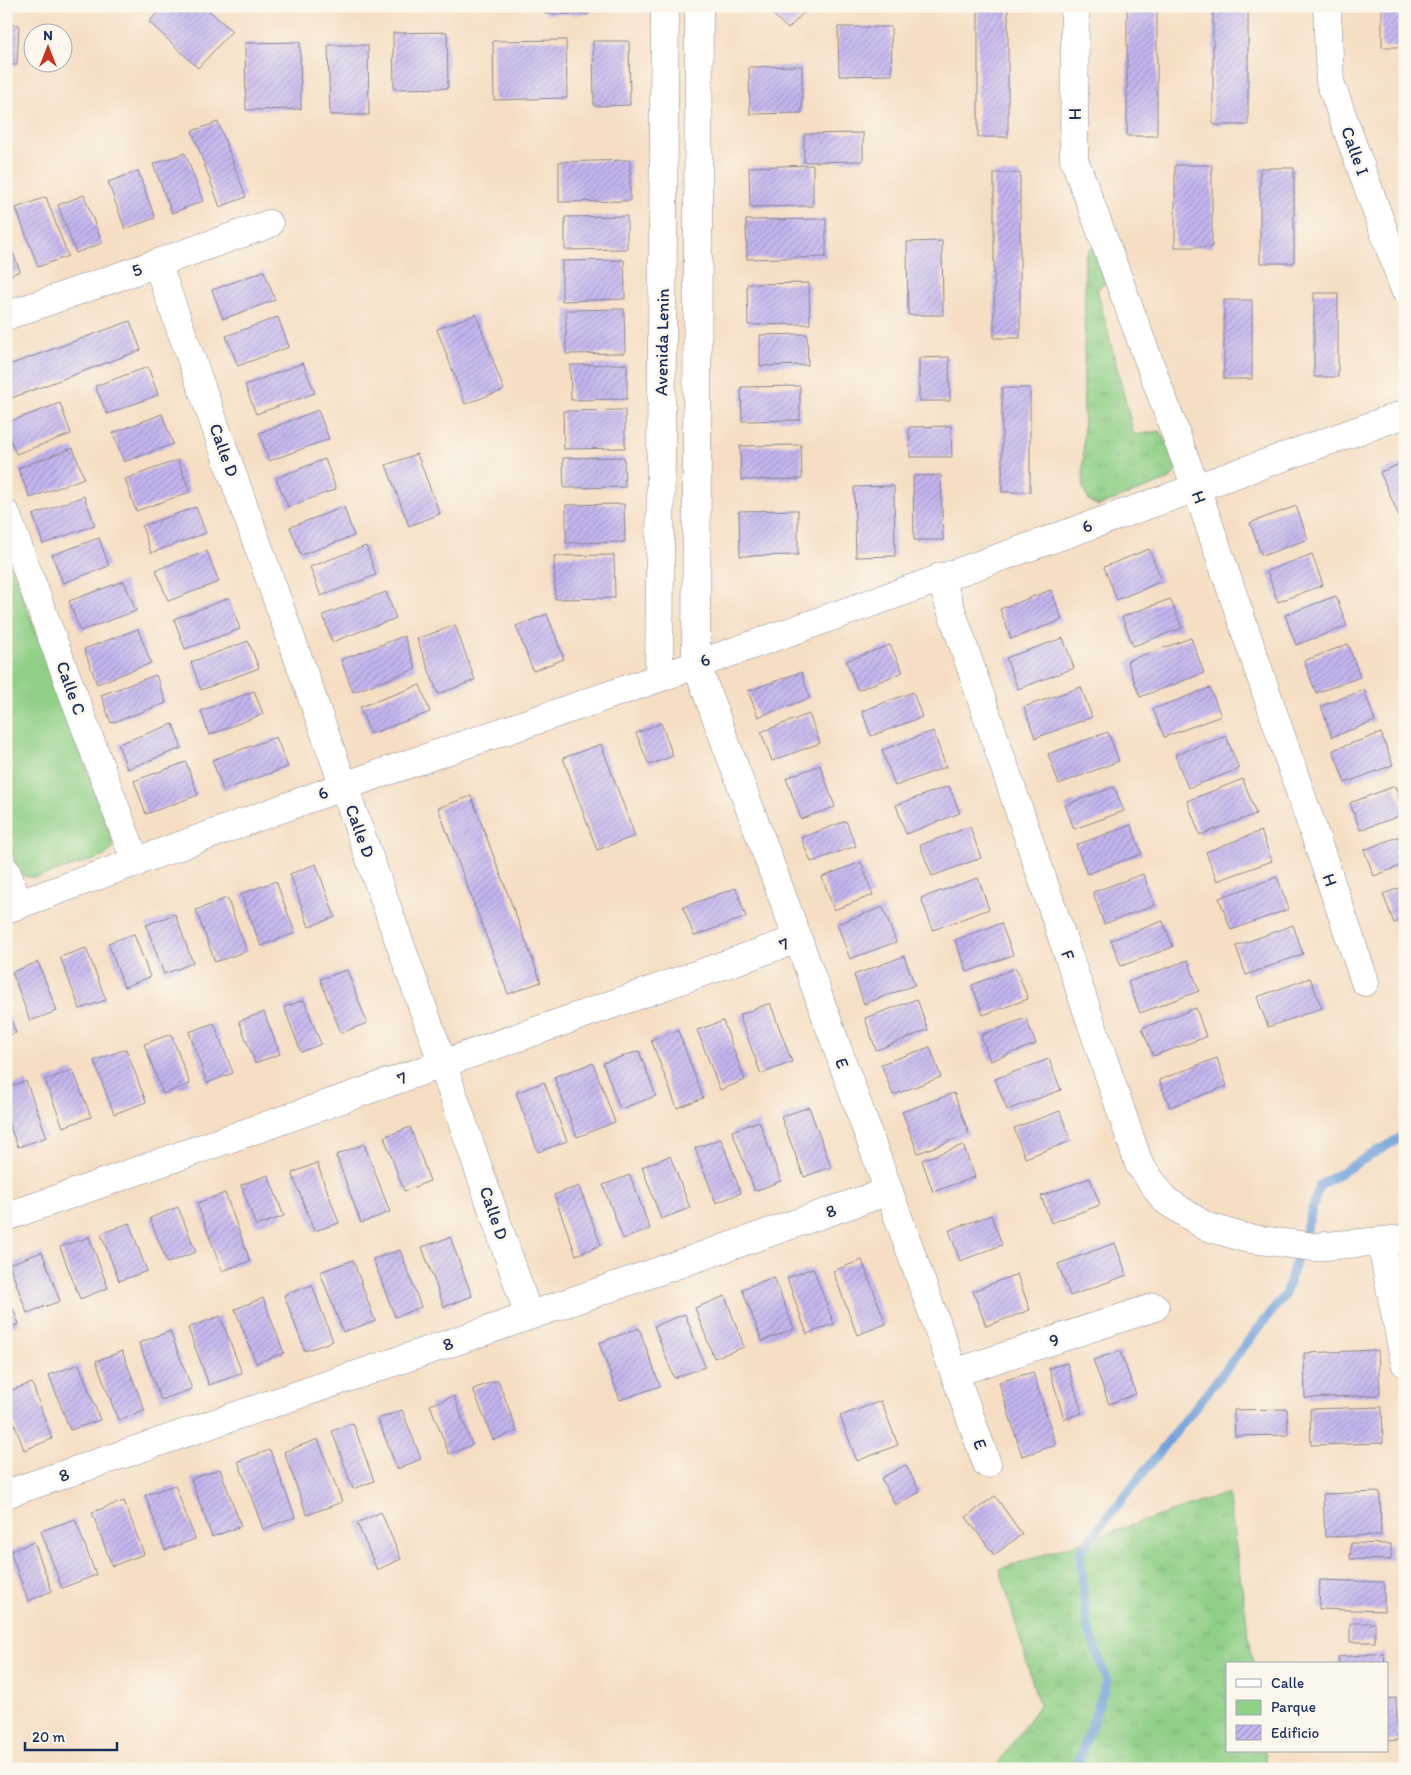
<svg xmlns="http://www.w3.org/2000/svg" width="1411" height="1775" viewBox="0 0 1411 1775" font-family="Itim,sans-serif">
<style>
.grass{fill:url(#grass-tufts);stroke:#557f72}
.green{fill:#8fcf86;stroke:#557f72}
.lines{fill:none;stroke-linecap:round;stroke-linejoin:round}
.stream{stroke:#72a2dc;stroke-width:9}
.building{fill:url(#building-hatch)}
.minor-casing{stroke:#888690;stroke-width:29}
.minor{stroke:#fff;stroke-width:28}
.labels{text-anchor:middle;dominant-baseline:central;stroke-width:5;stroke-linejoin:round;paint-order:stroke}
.street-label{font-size:18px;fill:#1b2f5e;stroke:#fbf7ec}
</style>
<defs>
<pattern id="grass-tufts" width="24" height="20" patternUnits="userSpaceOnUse" patternTransform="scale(1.25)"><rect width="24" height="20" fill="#8fcf86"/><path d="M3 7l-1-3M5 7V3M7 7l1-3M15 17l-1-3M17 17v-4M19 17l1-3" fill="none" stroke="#7bb276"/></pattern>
<pattern id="building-hatch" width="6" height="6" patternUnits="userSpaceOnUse" patternTransform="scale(1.25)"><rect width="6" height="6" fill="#c5b6ef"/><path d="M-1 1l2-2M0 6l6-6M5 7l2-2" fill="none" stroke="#9f94c5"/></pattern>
</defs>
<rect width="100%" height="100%" fill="#fbf7ec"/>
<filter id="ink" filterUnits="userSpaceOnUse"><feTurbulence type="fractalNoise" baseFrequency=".02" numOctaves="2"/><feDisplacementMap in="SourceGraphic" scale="10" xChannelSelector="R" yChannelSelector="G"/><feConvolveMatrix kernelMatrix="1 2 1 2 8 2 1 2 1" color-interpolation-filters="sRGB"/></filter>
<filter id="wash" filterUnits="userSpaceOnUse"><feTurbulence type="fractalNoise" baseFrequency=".0096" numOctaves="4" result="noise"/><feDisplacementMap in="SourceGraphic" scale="20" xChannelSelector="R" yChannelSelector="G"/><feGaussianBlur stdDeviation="1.12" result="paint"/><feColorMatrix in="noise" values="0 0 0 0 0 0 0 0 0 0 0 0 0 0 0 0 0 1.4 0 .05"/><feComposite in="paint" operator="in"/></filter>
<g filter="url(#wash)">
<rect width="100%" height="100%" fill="#f5dec3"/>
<!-- grass -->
<path class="grass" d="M1090,249H1097L1110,279L1097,289L1134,435L1160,431L1179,467L1170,479L1098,506L1088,500L1083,487L1085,255Z
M1228,1493L1253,1664H1227V1751H1265L1268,1769H994L1039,1705L1000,1569Z"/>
<!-- green -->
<path class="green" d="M6,550L111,837L113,849L103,857L38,877H27L19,872L6,838Z"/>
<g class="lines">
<!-- stream -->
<path class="stream" d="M1076,1769L1107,1681L1086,1622L1080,1552L1285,1295L1320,1185L1405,1135"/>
</g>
<g id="blocks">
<!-- building -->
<path class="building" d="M163,6H204L232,31L198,68L149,22Z
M545,6H589V14H545Z
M764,6H810L788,29Z
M978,6H1008V137H978Z
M1127,6H1157V136H1127Z
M1213,6H1248V125H1213Z
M1382,6H1405V47H1382Z
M6,24L19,25L17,65H6Z
M838,27H891L892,75L839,76Z
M447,32L448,88L394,89L393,33Z
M566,40L567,98L494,100L493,41Z
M593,41H629L630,105L594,106Z
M300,42L301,109L246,110L245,43Z
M328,45H368L369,115H330Z
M802,66V113L750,114L749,67Z
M218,122L246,197L220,207L192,131Z
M863,133V161L804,162V134Z
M185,153L203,201L172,213L153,164Z
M630,160V201L559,202V162Z
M813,165V206L750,207L749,167Z
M1175,165H1212V247H1175Z
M1260,168H1294V263H1260Z
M138,171L155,218L125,229L108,182Z
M994,173H1020V338H994Z
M84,195L102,243L76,253L58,205Z
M46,197L68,256L38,267L16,208Z
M627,216V249L565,250V217Z
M826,219V257L747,259L746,220Z
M6,235L20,271L6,277Z
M942,241L943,315H908L907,242Z
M624,260L625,299L562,301V261Z
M264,271L275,300L223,319L212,290Z
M809,283L810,324L748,325L747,284Z
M1314,293H1338V377H1314Z
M1224,300H1252V379H1224Z
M624,309L625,353L566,354V310Z
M476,314L504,390L465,404L437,329Z
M278,317L289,347L238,366L226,336Z
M130,321L141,350L6,400V366Z
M807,334L808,365L760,366V335Z
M949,357L950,401H919V358Z
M303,363L315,393L256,414L245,385Z
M627,364V399L571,400L570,365Z
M148,367L158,395L107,414L95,386Z
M800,386V420L742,421L741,387Z
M1002,388H1030V492H1002Z
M60,403L71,434L16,454L6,429V423Z
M318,410L329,439L269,461L259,433Z
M625,410V448L564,449L563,411Z
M162,414L173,444L124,462L113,433Z
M951,426L952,457H910L909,427Z
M801,445L802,479L741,480L740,446Z
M73,448L84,478L30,498L18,468Z
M417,454L440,514L409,526L386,465Z
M624,457L625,487L564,488L563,458Z
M325,459L336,489L288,507L276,478Z
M178,460L190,492L136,511L125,479Z
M1405,462V530L1380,472Z
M941,475L943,540H914L913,476Z
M894,486L895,556L856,557L854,487Z
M84,496L95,525L43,544L33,515Z
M624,504L625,542L566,543V505Z
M1296,506L1308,539L1262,556L1250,523Z
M196,507L206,533L151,553L142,526Z
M344,507L354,536L301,555L290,527Z
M798,510V555L740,556L739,511Z
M99,538L109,566L63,583L52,555Z
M366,546L376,575L321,596L310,567Z
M1149,549L1162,581L1117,600L1104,567Z
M207,551L219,582L168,601L156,570Z
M1312,554L1323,585L1278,602L1267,571Z
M614,555L615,598L555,599L554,556Z
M124,581L136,611L80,631L69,601Z
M1051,590L1062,620L1011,639L1000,609Z
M386,592L396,618L332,642L323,615Z
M1336,596L1347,626L1296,645L1285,615Z
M229,598L240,629L185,649L174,619Z
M1170,599L1182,628L1133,646L1122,617Z
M547,614L564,659L533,671L516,626Z
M455,625L475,680L438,694L417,639Z
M138,629L151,663L97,684L84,649Z
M404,636L416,669L353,692L341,660Z
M1063,638L1074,668L1018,689L1006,658Z
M1191,638L1204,673L1140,697L1127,661Z
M248,641L259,668L201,690L191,662Z
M1348,644L1360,677L1316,693L1304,661Z
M890,645L903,672L858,690L846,661Z
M801,672L810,698L758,717L748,691Z
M156,675L166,703L111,723L101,695Z
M420,685L430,712L370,734L360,707Z
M1081,687L1092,717L1035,738L1024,707Z
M1210,688L1221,716L1164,737L1153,709Z
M1364,690L1375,721L1332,737L1321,706Z
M254,691L263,714L209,735L201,711Z
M913,692L922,717L871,736L862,711Z
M809,714L820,743L772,761L761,732Z
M661,723L673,756L649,765L636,733Z
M173,724L182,748L127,769L118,744Z
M933,731L946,767L895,786L882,750Z
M1108,732L1119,761L1059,784L1048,754Z
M1381,733L1393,765L1345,783L1333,750Z
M1226,736L1239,769L1188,788L1175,755Z
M276,737L288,767L223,790L212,760Z
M601,744L635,836L597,850L563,758Z
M186,762L198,795L146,814L134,781Z
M820,765L835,807L801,819L786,778Z
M1243,779L1256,814L1200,835L1187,801Z
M949,786L960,813L906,834L896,805Z
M1395,786L1405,814L1360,830L1350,803Z
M1114,787L1124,811L1074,829L1065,805Z
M471,796L541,982L508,994L438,808Z
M846,821L856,846L811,862L801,838Z
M1131,825L1142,854L1087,874L1076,845Z
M970,827L981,858L932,876L920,845Z
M1261,831L1272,861L1217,881L1206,852Z
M1405,834V864L1374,876L1364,850Z
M861,862L873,895L834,910L822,877Z
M316,864L335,917L309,927L290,874Z
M1143,874L1155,905L1104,924L1093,892Z
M1277,877L1289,909L1231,930L1219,898Z
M978,878L989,909L933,930L921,898Z
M276,881L295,933L261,946L241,894Z
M1405,886V919L1394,923L1383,894Z
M736,888L746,917L694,936L683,907Z
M227,898L247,951L215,962L196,910Z
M883,907L896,942L850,959L837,924Z
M175,914L193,963L164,974L146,925Z
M1163,921L1173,947L1121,966L1111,940Z
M1001,923L1013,955L967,972L955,940Z
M1293,925L1303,954L1246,975L1236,946Z
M134,934L150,977L124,987L108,943Z
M86,948L106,1000L80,1009L60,957Z
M904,956L915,985L864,1004L854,975Z
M1188,960L1199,991L1140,1013L1128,982Z
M38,962L57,1011L30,1021L12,972Z
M1016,968L1028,999L983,1015L972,985Z
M347,970L367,1023L341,1033L320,979Z
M1310,978L1322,1008L1268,1027L1257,997Z
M917,999L928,1030L876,1050L865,1018Z
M304,1000L321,1044L301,1052L284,1007Z
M770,1003L792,1062L761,1074L739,1015Z
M6,1008L16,1033L6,1036Z
M1196,1008L1206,1037L1153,1056L1142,1028Z
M264,1012L280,1054L255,1063L239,1021Z
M1026,1018L1036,1044L990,1061L981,1035Z
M723,1021L745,1080L720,1090L697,1030Z
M214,1023L233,1073L207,1083L189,1032Z
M678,1030L703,1098L677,1108L651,1040Z
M171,1034L190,1084L163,1094L144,1044Z
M930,1047L941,1077L893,1095L881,1064Z
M126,1049L146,1102L114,1114L94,1061Z
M639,1051L656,1096L620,1109L603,1063Z
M1217,1058L1227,1086L1170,1107L1159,1080Z
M1049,1059L1061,1090L1007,1110L995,1079Z
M593,1063L615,1122L577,1137L554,1077Z
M73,1070L91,1117L63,1127L45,1080Z
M26,1081L47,1137L18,1147L6,1117V1088Z
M544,1082L567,1141L538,1152L516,1093Z
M954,1093L969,1134L918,1153L902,1112Z
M809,1107L831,1167L804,1177L781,1117Z
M1060,1111L1071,1141L1025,1158L1014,1128Z
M759,1121L781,1181L755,1191L732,1131Z
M410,1127L430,1181L404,1191L384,1137Z
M721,1139L741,1193L716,1203L695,1148Z
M364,1144L390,1212L361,1223L336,1155Z
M963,1145L975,1177L933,1192L922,1160Z
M670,1156L690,1208L661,1219L642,1167Z
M317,1163L339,1223L314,1231L292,1173Z
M268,1175L284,1216L256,1226L241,1185Z
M630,1175L650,1229L623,1239L603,1185Z
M1090,1178L1100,1205L1051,1223L1041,1196Z
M579,1186L601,1245L576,1255L554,1195Z
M225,1193L250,1261L222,1271L197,1203Z
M178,1207L196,1252L167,1263L150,1218Z
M991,1215L1002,1245L960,1261L949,1230Z
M129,1223L147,1271L119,1281L101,1234Z
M89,1237L108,1288L80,1299L60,1247Z
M450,1237L472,1296L444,1307L422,1247Z
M1115,1243L1127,1275L1070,1296L1058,1264Z
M400,1250L421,1307L395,1317L373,1259Z
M42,1252L60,1301L27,1313L9,1264Z
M353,1260L375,1321L343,1332L320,1272Z
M862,1260L886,1324L857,1335L833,1271Z
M813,1268L834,1324L807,1334L787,1278Z
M1017,1274L1030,1310L986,1326L973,1291Z
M774,1277L794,1329L762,1341L742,1289Z
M312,1285L333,1341L305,1351L284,1295Z
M6,1291L19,1324L6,1329Z
M725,1296L744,1347L714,1358L695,1308Z
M263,1298L284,1353L256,1363L235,1309Z
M685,1314L705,1367L674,1378L654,1326Z
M220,1316L242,1373L209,1385L188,1328Z
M639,1328L660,1386L620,1400L599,1343Z
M170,1331L192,1389L161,1400L139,1343Z
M1378,1350L1380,1395L1305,1398L1304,1353Z
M122,1351L145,1411L118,1420L96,1361Z
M1120,1351L1136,1394L1109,1404L1093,1360Z
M1067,1363L1082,1413L1064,1419L1049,1368Z
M79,1364L100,1420L70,1430L49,1375Z
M1033,1372L1056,1445L1022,1456L999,1382Z
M498,1380L517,1431L493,1440L473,1389Z
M32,1383L52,1439L24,1450L6,1401V1392Z
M454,1396L472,1445L449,1454L430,1405Z
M881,1401L898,1445L857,1461L840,1416Z
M1382,1407L1383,1443L1311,1445L1310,1409Z
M1287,1409L1288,1435L1235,1436L1234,1410Z
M402,1410L421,1459L397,1469L378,1419Z
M353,1423L374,1481L353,1489L332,1431Z
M318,1439L342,1502L307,1515L284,1452Z
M270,1450L295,1517L263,1529L238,1461Z
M906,1465L920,1492L895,1505L881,1478Z
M220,1469L241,1526L212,1537L191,1479Z
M175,1485L195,1539L165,1550L145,1495Z
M1380,1492L1381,1535L1325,1537L1323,1494Z
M995,1496L1022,1534L994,1555L966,1517Z
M124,1501L144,1554L112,1566L92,1512Z
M381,1512L401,1559L377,1570L357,1523Z
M75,1519L96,1575L62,1588L41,1531Z
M34,1542L52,1591L28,1601L10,1551Z
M1351,1543L1391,1544V1560L1350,1559Z
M1320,1580L1384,1582V1611L1319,1609Z
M1350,1623H1375V1642H1350Z
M1384,1653L1385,1664H1339L1338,1657Z
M1396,1698L1398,1740L1387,1741V1699Z"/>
</g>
</g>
<g filter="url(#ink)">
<use href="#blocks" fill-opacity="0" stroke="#888690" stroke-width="1"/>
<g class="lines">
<!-- minor casing -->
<g class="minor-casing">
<path id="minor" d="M699,6L696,663L798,939L987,1464
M1075,6L1074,159L1204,510L1365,982
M1327,6L1330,82L1405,290
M157,263L434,1039L529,1316
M6,316L269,224
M6,514L136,863
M940,577L1139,1164L1165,1200L1205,1226L1245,1238L1314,1247L1405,1239
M659,678L665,6
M6,871L19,905
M6,909L344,786L659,678L1405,414
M6,1217L798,939
M1381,1242L1405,1363
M954,1373L1155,1307
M6,1494L506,1324L889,1191"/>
</g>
<!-- minor -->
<use href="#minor" class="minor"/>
</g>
</g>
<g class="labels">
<!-- street labels -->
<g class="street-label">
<text transform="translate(1075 114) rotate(-90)">H</text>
<text transform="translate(1355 151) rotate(70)">Calle I</text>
<text transform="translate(137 270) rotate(-20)">5</text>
<text transform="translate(662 342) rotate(-89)">Avenida Lenin</text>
<text transform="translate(224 450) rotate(70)">Calle D</text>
<text transform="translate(1199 497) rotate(70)">H</text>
<text transform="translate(1087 526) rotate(-19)">6</text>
<text transform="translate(705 660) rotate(-20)">6</text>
<text transform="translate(71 688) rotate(70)">Calle C</text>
<text transform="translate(323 793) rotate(-20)">6</text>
<text transform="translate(360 831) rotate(70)">Calle D</text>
<text transform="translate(1330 880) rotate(71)">H</text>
<text transform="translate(784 944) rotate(-19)">7</text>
<text transform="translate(1068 955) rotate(71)">F</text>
<text transform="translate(842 1063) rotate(70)">E</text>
<text transform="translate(402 1078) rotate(-19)">7</text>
<text transform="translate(831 1211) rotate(-19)">8</text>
<text transform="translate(494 1213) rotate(71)">Calle D</text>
<text transform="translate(1054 1340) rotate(-18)">9</text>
<text transform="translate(448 1344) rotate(-19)">8</text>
<text transform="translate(980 1444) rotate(70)">E</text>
<text transform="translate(64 1475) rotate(-19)">8</text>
</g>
</g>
<!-- margin -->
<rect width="1411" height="1775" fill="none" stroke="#fbf7ec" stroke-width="25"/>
<!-- legend -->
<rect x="1226" y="1662" width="162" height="90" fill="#fbf7ec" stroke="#a1a7b3"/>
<rect x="1236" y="1679" width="25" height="8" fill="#ffffff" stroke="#a1a7b3"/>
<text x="1271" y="1688" font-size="15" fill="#1b2f5e">Calle</text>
<rect x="1236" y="1700" width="25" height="15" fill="#8fcf86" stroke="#a1a7b3"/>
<text x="1271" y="1712" font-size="15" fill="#1b2f5e">Parque</text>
<rect x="1236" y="1725" width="25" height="15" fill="url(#building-hatch)" stroke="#a1a7b3"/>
<text x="1271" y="1738" font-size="15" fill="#1b2f5e">Edificio</text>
<!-- north arrow -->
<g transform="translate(48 48)"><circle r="24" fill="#fbf7ec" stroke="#a1a7b3"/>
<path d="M0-4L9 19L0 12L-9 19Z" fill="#c8321e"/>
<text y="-8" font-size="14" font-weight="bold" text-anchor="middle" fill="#1b2f5e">N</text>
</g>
<!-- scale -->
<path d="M25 1742v8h92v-8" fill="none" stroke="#1b2f5e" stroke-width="2.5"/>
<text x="32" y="1742" font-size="15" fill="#1b2f5e" stroke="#fbf7ec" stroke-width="4" paint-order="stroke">20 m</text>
</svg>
